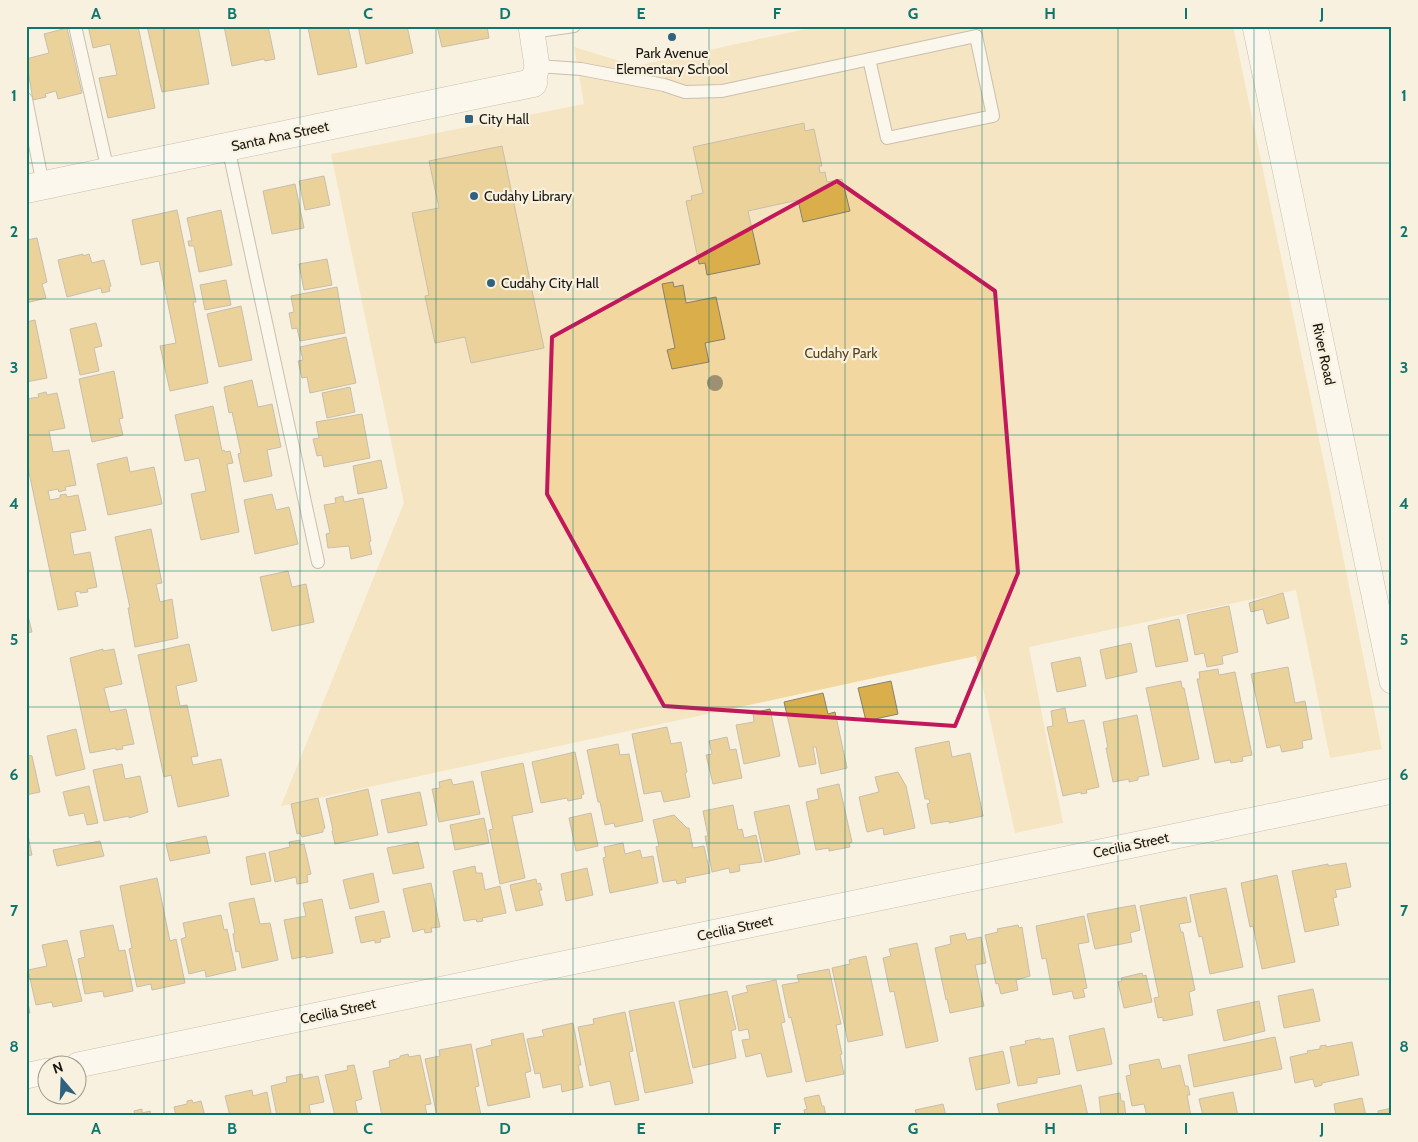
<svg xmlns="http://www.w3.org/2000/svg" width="1418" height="1142" viewBox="0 0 1418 1142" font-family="Cabin,sans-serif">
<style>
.green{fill:#f2d7a0}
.building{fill:#daae4b;stroke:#888071}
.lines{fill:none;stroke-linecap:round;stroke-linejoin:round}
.service-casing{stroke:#8c8474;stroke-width:14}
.minor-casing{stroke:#8c8474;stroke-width:26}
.tertiary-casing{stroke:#8c8474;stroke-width:29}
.service{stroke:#fff;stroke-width:12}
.minor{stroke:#fff;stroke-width:25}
.tertiary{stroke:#fff;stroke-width:28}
.tree{fill:#9e9172}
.marked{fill:none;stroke:#c2185b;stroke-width:4;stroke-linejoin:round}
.grid{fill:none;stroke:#0f766e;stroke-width:1;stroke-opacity:0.55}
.poi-dot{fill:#2e627f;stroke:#f9f1df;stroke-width:2}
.labels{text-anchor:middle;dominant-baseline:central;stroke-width:4.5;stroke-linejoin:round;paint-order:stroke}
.poi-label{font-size:14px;fill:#181610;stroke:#f9f1df;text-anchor:start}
.street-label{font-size:14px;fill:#181610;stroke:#f9f1df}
.park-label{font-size:14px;fill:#544219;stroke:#f9f1df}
.neatline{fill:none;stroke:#0f766e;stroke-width:2}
.grid-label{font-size:16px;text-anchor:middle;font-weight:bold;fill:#0f766e}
</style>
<rect width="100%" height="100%" fill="#f9f1df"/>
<!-- green -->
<path class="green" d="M819,26H1233L1329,487L1382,749L1330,758L1296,590L1029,647L1063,823L1015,833L976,656L281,806L404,503L331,154L584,104L574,47L636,66Z"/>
<!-- building -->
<path class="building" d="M88,26H138L155,108L108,118L99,78L117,75L110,44L93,48Z
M147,26H198L209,84L162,92Z
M224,26H268L275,59L265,61L264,59L232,66Z
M314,26H348L357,67L318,75L308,28Z
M358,26H407L413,53L366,64Z
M437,26H487L489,38L442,47Z
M67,28L82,93L58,99L56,91L45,94L46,97L33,100L26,59L49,53L44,34Z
M804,123L805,131L814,129L822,166H819L820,173L825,172L827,182L842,179L850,211L803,222L798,200L748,211L760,264L707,275L705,263L699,264L686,201L692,200L691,196L703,193L693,147Z
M502,146L544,348L471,363L465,337L435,343L425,296L429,295L412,213L439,208L429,161Z
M324,176L330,205L305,210L299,181Z
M295,184L304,228L272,234L263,191Z
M177,210L196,302H193L208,383L170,391L160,346L176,343L159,261L141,265L132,220Z
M221,210L232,265L199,272L194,246H189L188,241H192L187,218Z
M37,238L47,282L42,284L46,298L26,303V240Z
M83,254V256L89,254L92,263L104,260L111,286L109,287L110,291L102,293L101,288L67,297L58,260Z
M327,259L332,285L304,290L299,264Z
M226,280L231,305L205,310L200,285Z
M673,282L674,287L683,285L686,303L716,297L725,339L705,343L709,362L672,369L667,350L675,348L662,284Z
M337,287L345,333L300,341L297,328L292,329L289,313L294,312L291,296Z
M241,306L252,360L219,367L207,314Z
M35,320L47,378L26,382V322Z
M96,323L102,346L94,348L99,371L80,375L70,329Z
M346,337L356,383L310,393L307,377L302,378L298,361L303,360L300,347Z
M114,371L123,418L119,419L123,435L92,442L79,379Z
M252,380L258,407L272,404L281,447L267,450L272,476L244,482L238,454L241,453L232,412L229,413L224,387Z
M350,387L355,412L327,418L322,393Z
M46,392L47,395L57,393L65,428L49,431L53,452L69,450L76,485L65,487L66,490L59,492L58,489L48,491L50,500L60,498V495L66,494L67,497L78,495L86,530L70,533L74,555L90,552L97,587L87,589L88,592L80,593V591L75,592L78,606L58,610L26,458V399L39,397L38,394Z
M213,406L222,451L224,450L225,452L230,451L233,463L227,464L239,532L201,540L191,494L206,491L199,458L185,461L175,415Z
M362,414L370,458L324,467L322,455L317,456L313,439L319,438L316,422Z
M127,457L130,472L154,467L162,504L108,515L97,464Z
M381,460L387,488L358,494L353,466Z
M272,494L276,510L289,507L298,544L255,554L244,500Z
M343,496L344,502L363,498L371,541L369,542L372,554L351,559L349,546L328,548L326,534L330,533L324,505L336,503L335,498Z
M151,529L162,583L156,584L160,602L172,599L178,638L135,647L128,608H130L115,537Z
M288,571L292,587L306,584L314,622L272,631L260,577Z
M1283,593L1289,618L1267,624L1263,609L1251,612L1249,603Z
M1229,606L1238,652L1222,656L1223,664L1207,667L1204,653L1195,655L1187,615Z
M26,608L32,632L26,633Z
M1179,619L1188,661L1156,667L1148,626Z
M1131,643L1137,672L1106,679L1100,650Z
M189,644L197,681L176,686L180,706L187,705L198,756L191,757L193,765L221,759L229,796L178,807L171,775L164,777L138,655Z
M103,649V651L114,649L122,684L104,688L110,712L126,709L134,744L122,746L123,749L116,750V748L90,753L70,658Z
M1080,657L1086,686L1057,692L1051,663Z
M1288,667L1295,703L1305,701L1312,739L1302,741L1303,748L1282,752L1280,745L1267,748L1251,674Z
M1218,669L1219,675L1235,672L1252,755L1242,757L1243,761L1231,763L1230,760L1215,763L1197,679H1200L1199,672Z
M891,681L898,714L866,721L858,688Z
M1181,681L1182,688H1184L1199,759L1163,767L1146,688Z
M823,693L828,714L835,712L847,768L821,774L816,747H813L816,764L799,767L784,702Z
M1065,708L1068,723L1084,720L1099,787L1086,790L1087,793L1081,794V792L1063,796L1047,727L1053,726L1051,711Z
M770,709L780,756L744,764L736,725L754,722L753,713Z
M1137,715L1149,775L1138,777V780L1129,782V779L1113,782L1106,748H1108L1103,722Z
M667,727L671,744L681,742L687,772L685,773L690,797L664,802L661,791L644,794L632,734Z
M76,729L85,769L56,776L47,736Z
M727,737L730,750L736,749L742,778L713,784L706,755L712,754L709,741Z
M949,741L952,757L970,753L983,816L949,823V821L931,824L927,804L930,803L929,799H925L915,748Z
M618,744L620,755L629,754L643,821L615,827L614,823L605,825L600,802H598L587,750Z
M575,752L584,794L581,795L582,798L568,801L567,798L541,803L532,762Z
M26,755L32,756L40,792L26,795Z
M523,763L533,812L512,816L525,878L500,884L489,830L493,829L481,772Z
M122,764L125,779L140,776L148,812L129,818V816L104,821L93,770Z
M898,772L906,786L915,828L884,835L883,828L867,832L859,797L879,792L875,777Z
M451,779L453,785L473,781L480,814L439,822L432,789L440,788L439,782Z
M839,784L852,842L849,843L850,847L829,851V848L816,850L806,802L819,799L817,789Z
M89,786L98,823L87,825L84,813L69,816L63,792Z
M368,789L378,835L335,844L332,831L333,830L326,799Z
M420,792L427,825L388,833L381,800Z
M318,798L325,828L323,829V832L302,837L300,833L297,834L291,804Z
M733,805L738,830L742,829L744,838L756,835L762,862L739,865L740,871L730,873L729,868L712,872L705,836H708L703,811Z
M789,805L800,854L765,862L754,812Z
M591,813L598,846L576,851L569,818Z
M674,815L687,828H689L693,848L704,846L710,873L685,878L686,882L677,884L676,880L663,882L656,847L659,846L653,820Z
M484,818L489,843L455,850L450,825Z
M26,826L32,855L26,856Z
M206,836L210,853L170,861L166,844Z
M300,840V845L304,844L311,874L307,875L308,882L297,884L296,877L275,882L269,852L290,847L289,842Z
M100,841L104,856L57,866L53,850Z
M418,842L424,868L393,874L387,848Z
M623,843L625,854L640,850L642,858L653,856L658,883L610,893L603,858L606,857L604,847Z
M265,853L271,881L251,885L246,857Z
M1346,863L1351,887L1335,890L1337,897L1333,898L1339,925L1305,932L1292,871L1328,864V866Z
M475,866L476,873H482L485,890L500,886L506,913L482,918L483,921L477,922L476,919L464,921L453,871Z
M587,868L593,895L566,901L561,874Z
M373,873L379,902L350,909L343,880Z
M1277,875L1295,962L1262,969L1253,926L1250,927L1241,883Z
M157,878L170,941L176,939L185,983L152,990L151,984L137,987L129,949L132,948L120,886Z
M536,879L537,884L540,883L542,890H539L543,905L516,911L510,885Z
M431,883L440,927L431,928L432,932L425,933L424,929L413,932L403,889Z
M1226,888L1243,967L1210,974L1202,936L1199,937L1190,895Z
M1186,897L1191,922L1179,924L1181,932H1183L1195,990L1189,992L1193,1015L1163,1021V1017L1158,1018L1154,998L1159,997L1140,906Z
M254,898L260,924L270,923L278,960L242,968L239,951L236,952L233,934L235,933L229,903Z
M322,899L333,953L306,958V956L292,959L284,920L306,916L303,903Z
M1135,905L1140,930L1130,933L1132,942L1095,949L1087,914Z
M384,911L390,937L380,939L381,942L375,943V940L361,943L355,917Z
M221,915L224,930L227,929L236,970L206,977L205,970L189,974L181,939L186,937L183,923Z
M1084,916L1089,942L1078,944L1087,988L1083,989L1085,997L1074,999L1072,991L1053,995L1046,958L1042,959L1036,926Z
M113,925L119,951L125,950L133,991L104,997L103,991L85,994L78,959L85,957L80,931Z
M1018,925L1019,928L1022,927L1030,976L1016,980L1018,990L1001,994L998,983L996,984L985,935L998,932L997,929Z
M965,933L967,940L981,937L986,963L975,965L984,1006L950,1013L947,999L946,1000L935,948L951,944L950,936Z
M67,940L82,1001L53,1007L52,1002L36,1005L28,970L47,966L42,945Z
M917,943L938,1041L906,1048L894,991L890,992L883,958L891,956L889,949Z
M866,956L883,1035L848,1042L832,968L850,964L849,960Z
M829,969L841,1024L836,1025L842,1054L840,1055L844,1074L806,1082L791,1017L789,1018L782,985L799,982L797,975Z
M1142,973L1143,976L1146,975L1152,1002L1124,1008L1118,982L1122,981L1121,978Z
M776,980L785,1022L781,1023L792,1072L767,1077L761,1053L746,1057L742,1040L750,1039L748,1029L739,1031L732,996L748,992L746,986Z
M1313,989L1320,1021L1284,1028L1278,996Z
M727,991L736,1029L731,1031L736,1058L693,1068L679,1001Z
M26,994L30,1013H26Z
M1259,1001L1265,1031L1224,1041L1217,1010Z
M674,1002L693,1083L645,1093L629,1011Z
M625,1012L633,1051L629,1052L639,1100L615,1105L610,1081L590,1086L578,1027L594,1024L593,1019Z
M573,1023L581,1065H578L583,1087L562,1092L561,1084L543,1088L540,1073L535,1074L527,1039L544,1036L542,1030Z
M1104,1028L1112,1064L1077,1071L1069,1036Z
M523,1033L531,1071L525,1073L530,1097L488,1106L476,1049L492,1045L491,1040Z
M1275,1037L1282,1069L1194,1087L1188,1055Z
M1040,1038L1041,1040L1053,1038L1060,1074L1037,1078V1083L1018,1086L1010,1047L1026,1044L1025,1041Z
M1352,1042L1359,1075L1322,1083V1085L1315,1087L1313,1079L1295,1083L1290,1057L1308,1053L1307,1051L1320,1049V1046L1326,1045V1047Z
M471,1044L479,1086L475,1087L481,1115L437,1116L425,1059L440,1056L439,1050Z
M1003,1051L1010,1083L976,1090L969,1058Z
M408,1054L409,1057L420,1055L431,1104L425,1105L427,1115L382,1116L373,1071L390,1067L389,1061L400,1058V1056Z
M1159,1059L1162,1069L1180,1065L1185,1086H1188L1190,1095H1187L1191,1116H1147L1144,1104L1132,1106L1126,1076L1131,1075L1129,1065Z
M354,1065L362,1099L355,1101L358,1116H335L325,1075L348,1070L347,1066Z
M302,1074L303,1079L318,1076L324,1102L309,1105L311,1116H277L271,1086L287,1082L286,1077Z
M1081,1085L1088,1116H1000L997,1104Z
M252,1090L253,1096L267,1092L271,1113L261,1116H230L225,1096Z
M1233,1092L1238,1116H1203L1199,1099Z
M1120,1093L1121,1101H1124L1126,1116H1101L1099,1097Z
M819,1095L822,1106H824L826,1116H805L804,1110L807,1109L804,1098Z
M1362,1098L1366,1116H1336L1334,1104Z
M192,1100L193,1103L201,1101L205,1116H176L174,1107L187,1104V1101Z
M943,1104L946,1116H917L915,1110Z
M1392,1108V1116H1379L1378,1111Z
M142,1109V1113L150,1111L151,1116H130L135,1115L134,1111Z"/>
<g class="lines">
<!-- service casing -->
<g class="service-casing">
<path id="service" d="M75,26L108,171
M532,32L574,26
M537,66L581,69L664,85L685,92L722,91L976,36L993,116L887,138L869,59
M26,99L43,185
M228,147L318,562"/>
</g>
<!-- minor casing -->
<g class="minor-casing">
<path id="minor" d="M531,26L537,66L533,83
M1255,26L1392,681
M78,1065L1392,791
M26,1076L48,1071"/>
</g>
<!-- tertiary casing -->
<g class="tertiary-casing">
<path id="tertiary" d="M26,189L533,83"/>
</g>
<!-- service -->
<use href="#service" class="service"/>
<!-- minor -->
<use href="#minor" class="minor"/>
<!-- tertiary -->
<use href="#tertiary" class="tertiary"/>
</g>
<!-- trees -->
<circle class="tree" cx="715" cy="383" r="8"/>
<!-- marked area -->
<path d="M0 0H1418V1142H0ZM837,181L995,291L1018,573L955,726L664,706L547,494L552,337Z" fill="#f9f1df" fill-opacity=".55" fill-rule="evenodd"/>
<path class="marked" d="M837,181L995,291L1018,573L955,726L664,706L547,494L552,337Z"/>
<!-- grid -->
<path class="grid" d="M164,26V1116M300,26V1116M436,26V1116M573,26V1116M709,26V1116M845,26V1116M982,26V1116M1118,26V1116M1254,26V1116M26,163H1392M26,299H1392M26,435H1392M26,571H1392M26,707H1392M26,843H1392M26,979H1392"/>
<!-- markers -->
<g class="poi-dot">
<circle cx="672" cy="37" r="5"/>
<rect x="464" y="114" width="10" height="10" rx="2.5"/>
<circle cx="474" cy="196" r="5"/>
<circle cx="491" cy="283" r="5"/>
</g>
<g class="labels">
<!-- poi labels -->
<g class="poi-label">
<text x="672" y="53" text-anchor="middle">Park Avenue<tspan x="672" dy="16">Elementary School</tspan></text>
<text x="479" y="119">City Hall</text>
<text x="484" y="196">Cudahy Library</text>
<text x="501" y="283">Cudahy City Hall</text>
</g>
<!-- street labels -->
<g class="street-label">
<text transform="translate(280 136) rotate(-12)">Santa Ana Street</text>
<text transform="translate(1324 354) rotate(78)">River Road</text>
<text transform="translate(1131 845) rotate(-12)">Cecilia Street</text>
<text transform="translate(735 928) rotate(-12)">Cecilia Street</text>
<text transform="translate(338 1011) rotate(-12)">Cecilia Street</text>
</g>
<!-- park labels -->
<g class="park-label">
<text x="841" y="353">Cudahy Park</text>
</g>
</g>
<!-- border -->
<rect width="1418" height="1142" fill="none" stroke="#f9f1df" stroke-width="55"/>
<!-- north arrow -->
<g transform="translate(62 1080) rotate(341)"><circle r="24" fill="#f9f1df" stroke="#9f998c"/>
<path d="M0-4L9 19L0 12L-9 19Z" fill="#2e627f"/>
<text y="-8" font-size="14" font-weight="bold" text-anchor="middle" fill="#181610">N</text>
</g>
<rect x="28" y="28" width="1362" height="1086" class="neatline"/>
<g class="grid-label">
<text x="96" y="19">A</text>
<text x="232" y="19">B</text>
<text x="368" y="19">C</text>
<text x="505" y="19">D</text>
<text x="641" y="19">E</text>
<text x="777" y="19">F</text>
<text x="913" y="19">G</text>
<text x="1050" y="19">H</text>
<text x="1186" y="19">I</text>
<text x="1322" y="19">J</text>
<text x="14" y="101">1</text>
<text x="1404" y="101">1</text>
<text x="14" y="237">2</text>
<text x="1404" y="237">2</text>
<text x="14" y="373">3</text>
<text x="1404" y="373">3</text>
<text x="14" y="509">4</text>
<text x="1404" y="509">4</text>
<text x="14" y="645">5</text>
<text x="1404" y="645">5</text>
<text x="14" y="780">6</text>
<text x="1404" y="780">6</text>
<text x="14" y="916">7</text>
<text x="1404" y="916">7</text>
<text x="14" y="1052">8</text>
<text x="1404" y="1052">8</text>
<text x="96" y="1134">A</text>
<text x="232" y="1134">B</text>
<text x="368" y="1134">C</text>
<text x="505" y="1134">D</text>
<text x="641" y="1134">E</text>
<text x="777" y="1134">F</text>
<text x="913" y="1134">G</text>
<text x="1050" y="1134">H</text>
<text x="1186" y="1134">I</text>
<text x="1322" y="1134">J</text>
</g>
</svg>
